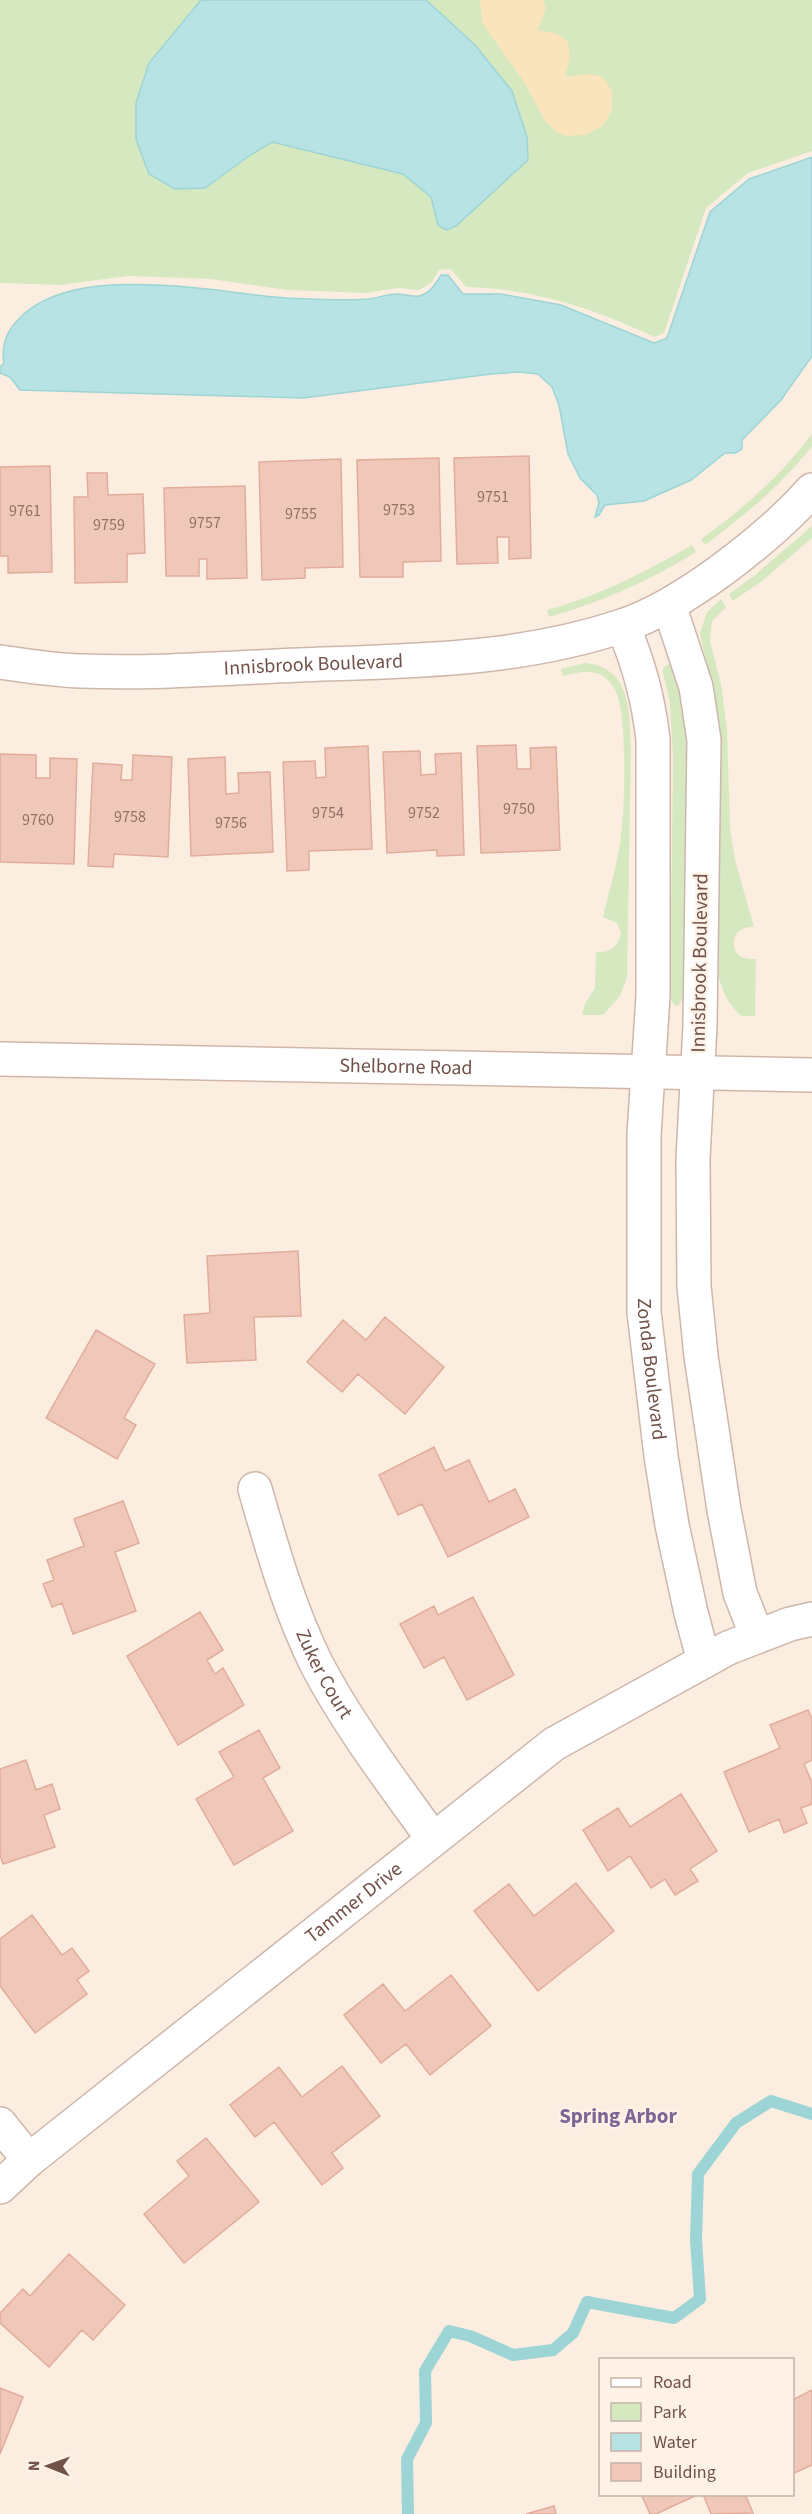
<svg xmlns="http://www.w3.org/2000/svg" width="812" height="2514" viewBox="0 0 812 2514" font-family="'Source Sans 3',sans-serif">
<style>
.green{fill:#d5e8c0}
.sand{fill:#fae4bc}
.water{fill:#b7e3e4;stroke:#9dd4d5;stroke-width:1.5}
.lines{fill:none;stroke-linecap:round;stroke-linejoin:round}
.stream{stroke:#9dd4d5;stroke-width:12}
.building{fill:#f0c8ba;stroke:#e2ac9b;stroke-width:1.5}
.street-casing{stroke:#ceb6ab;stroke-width:36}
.secondary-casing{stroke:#d1b5a8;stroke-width:36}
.street{stroke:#fff;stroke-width:33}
.secondary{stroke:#fff;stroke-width:33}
.labels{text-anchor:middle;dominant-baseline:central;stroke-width:4.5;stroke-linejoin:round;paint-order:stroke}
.number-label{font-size:16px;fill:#917065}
.street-label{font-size:20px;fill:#715249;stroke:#fef2e7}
.neighbourhood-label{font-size:21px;font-weight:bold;fill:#7e6595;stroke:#fef2e7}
</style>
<rect width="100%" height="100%" fill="#fbeee1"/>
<!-- green -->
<path class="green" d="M0,0H812V151L748,173L706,208L664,333L655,337C592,308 536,289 466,287L451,269L439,270L432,282L419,290L397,288L367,293L288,290L211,279L128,276L60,285L0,283Z
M812,434V446C782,485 744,516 705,545L701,539C742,510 782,474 812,434Z
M812,526V538L762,581L733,601L729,594L755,575Z
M692,545L696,552C649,581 602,602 549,617L547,610C599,596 645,572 692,545Z
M721,599L726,607L712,621L710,641L721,684L727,730L730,827L735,860L754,927C730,925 729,952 742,957C746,959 752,959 756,959L755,1016H741C726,1002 720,987 717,967L719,742L718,719L700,633L707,612Z
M585,663C631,668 629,709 631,746L627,977L620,996L603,1015H582L585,1004L595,988L596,952C610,953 618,947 621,933L617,923L603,917C609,890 618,863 621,836C625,806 627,721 617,694C614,687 609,680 603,676C590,669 576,673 563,676L561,669Z
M669,664L676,668L688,726L685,995L678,1006L674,1005L670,997L673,757L670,703L663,673V668Z"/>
<!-- sand -->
<path class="sand" d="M480,0H543L546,8L538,30L558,34L568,42L570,57L565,77L589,74L603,77L612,91V110L604,125L585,135L566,136L555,131L545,121L524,82L482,23Z"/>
<!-- water -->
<path class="water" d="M201,0H426L475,45L512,91L527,137L528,160L456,226L446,230L438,225L431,197L403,174L272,142L249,156L205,188L175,189L149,174L136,139V103L149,63Z
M812,157V356L781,400L742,440V449L735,453H725L691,480L644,501L605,505L599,515L595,517L599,503L597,495L580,478L568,454L559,405L552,387L538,374L519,372L491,374L303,398L20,390L10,377L0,373V367L4,363C1,348 6,333 16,322C69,259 215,293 287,298C314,299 343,301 369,299C378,298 387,294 396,294C403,294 412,297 419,296C430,294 436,283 441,275H448L463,294H501L561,305L654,343L667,338L710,212L749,179Z"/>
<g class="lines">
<!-- stream -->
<path class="stream" d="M408,2514L407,2459L426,2423L425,2371L449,2331L470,2336L513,2355L553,2350L573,2333L587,2302L674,2318L700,2299L696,2240L698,2174L736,2123L771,2101L812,2114"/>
</g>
<!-- building -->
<path class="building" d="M529,456L531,558L509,559V537H497L498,563L457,564L454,458Z
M439,458L441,561L403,562V577H360L357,460Z
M341,459L343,567L305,568V578L262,580L259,462Z
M50,466L52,572L8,573V556H0V467Z
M87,473H107L108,495L143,494L145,553L127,554V582L75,583L74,497H88Z
M245,486L247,578L207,579V559H199V576H166L164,488Z
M516,745L517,769H531L530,748L556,747L560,850L481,853L477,746Z
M368,746L372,849L309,851V870L287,871L283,762L315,761L316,778L326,777L325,748Z
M420,751L421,775L436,774L435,754L461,753L464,855L437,856V850L387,853L383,752Z
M0,754L36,755V778H50V758L77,759L74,864L0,862Z
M133,755L172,757L168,857L114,854L113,867L88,866L93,763L122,765L121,780H132Z
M225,757L226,794L239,793L238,773L270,772L273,852L191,856L188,759Z
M298,1251L301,1316L254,1317L256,1360L187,1363L184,1315L210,1313L207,1256Z
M385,1317L444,1367L405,1414L358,1374L342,1392L307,1362L343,1320L366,1340Z
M96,1330L155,1364L124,1418L136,1425L117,1459L46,1418Z
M434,1447L445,1471L469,1460L489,1502L515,1489L529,1517L448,1557L422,1504L398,1515L379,1475Z
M123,1501L139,1543L115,1552L136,1611L73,1634L62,1603L52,1607L43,1584L54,1580L47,1560L84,1546L74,1519Z
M473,1597L514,1675L467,1700L444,1657L424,1668L400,1624L434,1606L438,1615Z
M200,1612L223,1650L207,1660L215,1674L223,1668L244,1705L178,1745L127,1656Z
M808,1710L812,1719V1760L804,1764L812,1783V1804L801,1808L807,1823L784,1833L779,1819L749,1832L724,1772L780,1748L770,1725Z
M259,1730L280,1768L263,1778L293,1831L234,1865L196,1799L234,1777L219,1752Z
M26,1760L36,1790L52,1784L60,1809L44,1815L55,1847L3,1864L0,1855V1769Z
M681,1794L717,1851L690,1869L698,1881L675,1895L665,1879L651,1888L630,1856L608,1871L583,1830L618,1808L630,1827Z
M576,1883L614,1931L538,1991L474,1911L509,1884L534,1916Z
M32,1915L62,1955L72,1948L89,1971L77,1980L87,1994L35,2033L0,1986V1939Z
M451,1975L491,2026L430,2075L406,2044L381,2063L344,2015L383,1984L405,2011Z
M342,2066L380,2116L332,2153L343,2168L322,2185L274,2122L255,2137L230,2105L279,2067L302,2097Z
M206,2138L259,2202L184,2263L144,2214L189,2176L177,2161Z
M69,2254L125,2305L93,2340L82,2330L49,2367L0,2323V2313L23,2289L30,2296Z
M0,2388L23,2397L0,2454Z
M812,2390V2465L792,2474V2400Z
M641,2494H699L656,2514H650Z
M703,2494H745L753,2513L711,2514Z
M554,2506L556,2514H526Z"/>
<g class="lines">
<!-- street casing -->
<g class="street-casing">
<g id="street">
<path d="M669,605L696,687L704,740L700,1025L693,1159L694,1286L701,1356L724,1510L740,1593L757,1636"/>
<path id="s1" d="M623,626C639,665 648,697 653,739V996L644,1135V1312L661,1456L672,1525L691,1613L704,1661"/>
<path id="s2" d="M0,662C27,666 54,670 81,671C153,674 227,668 299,665C408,661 517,661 622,626C683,606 769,538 812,490"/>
<path id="s3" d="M255,1489C272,1548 289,1609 317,1665C349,1726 393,1783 433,1839"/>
<path d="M0,2124L29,2160"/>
<path id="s4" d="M0,2187L29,2160L554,1744L728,1648L790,1624L812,1619"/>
</g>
</g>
<!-- secondary casing -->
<g class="secondary-casing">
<g id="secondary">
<path id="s5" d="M0,1059L812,1075"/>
</g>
</g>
<!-- street -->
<use href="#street" class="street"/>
<!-- secondary -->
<use href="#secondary" class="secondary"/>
</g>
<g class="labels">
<!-- number labels -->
<g class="number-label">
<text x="493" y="497">9751</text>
<text x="399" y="510">9753</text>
<text x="25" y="511">9761</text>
<text x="301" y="514">9755</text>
<text x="205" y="523">9757</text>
<text x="109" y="525">9759</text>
<text x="519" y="809">9750</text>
<text x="328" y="813">9754</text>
<text x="424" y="813">9752</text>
<text x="130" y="817">9758</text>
<text x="38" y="820">9760</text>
<text x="231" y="823">9756</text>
</g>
<!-- street labels -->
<g class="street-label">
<text stroke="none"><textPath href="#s2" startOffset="314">Innisbrook Boulevard</textPath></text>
<text transform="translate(700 963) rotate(-89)">Innisbrook Boulevard</text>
<text stroke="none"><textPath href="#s5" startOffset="406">Shelborne Road</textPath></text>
<text stroke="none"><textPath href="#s1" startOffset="748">Zonda Boulevard</textPath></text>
<text stroke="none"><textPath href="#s3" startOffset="198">Zuker Court</textPath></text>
<text stroke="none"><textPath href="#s4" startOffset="454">Tammer Drive</textPath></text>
</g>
<!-- neighbourhood labels -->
<g class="neighbourhood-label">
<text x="618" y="2116">Spring Arbor</text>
</g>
</g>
<!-- legend -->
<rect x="599" y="2358" width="195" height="138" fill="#fef2e7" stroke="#c6b2a8" stroke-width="1.5"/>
<rect x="611" y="2378" width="30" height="9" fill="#ffffff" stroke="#c6b2a8" stroke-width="1.5"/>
<text x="653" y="2388" font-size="18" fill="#715249">Road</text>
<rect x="611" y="2403" width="30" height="18" fill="#d5e8c0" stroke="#c6b2a8" stroke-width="1.5"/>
<text x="653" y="2418" font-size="18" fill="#715249">Park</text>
<rect x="611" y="2433" width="30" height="18" fill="#b7e3e4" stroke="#c6b2a8" stroke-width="1.5"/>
<text x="653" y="2448" font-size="18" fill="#715249">Water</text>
<rect x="611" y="2463" width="30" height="18" fill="#f0c8ba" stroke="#c6b2a8" stroke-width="1.5"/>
<text x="653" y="2478" font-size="18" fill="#715249">Building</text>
<!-- north arrow -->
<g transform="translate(48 2466) rotate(271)" stroke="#fef2e7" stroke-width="4.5" paint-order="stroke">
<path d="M0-4.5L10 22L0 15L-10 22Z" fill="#715249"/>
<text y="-9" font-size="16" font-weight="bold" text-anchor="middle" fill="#715249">N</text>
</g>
</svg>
